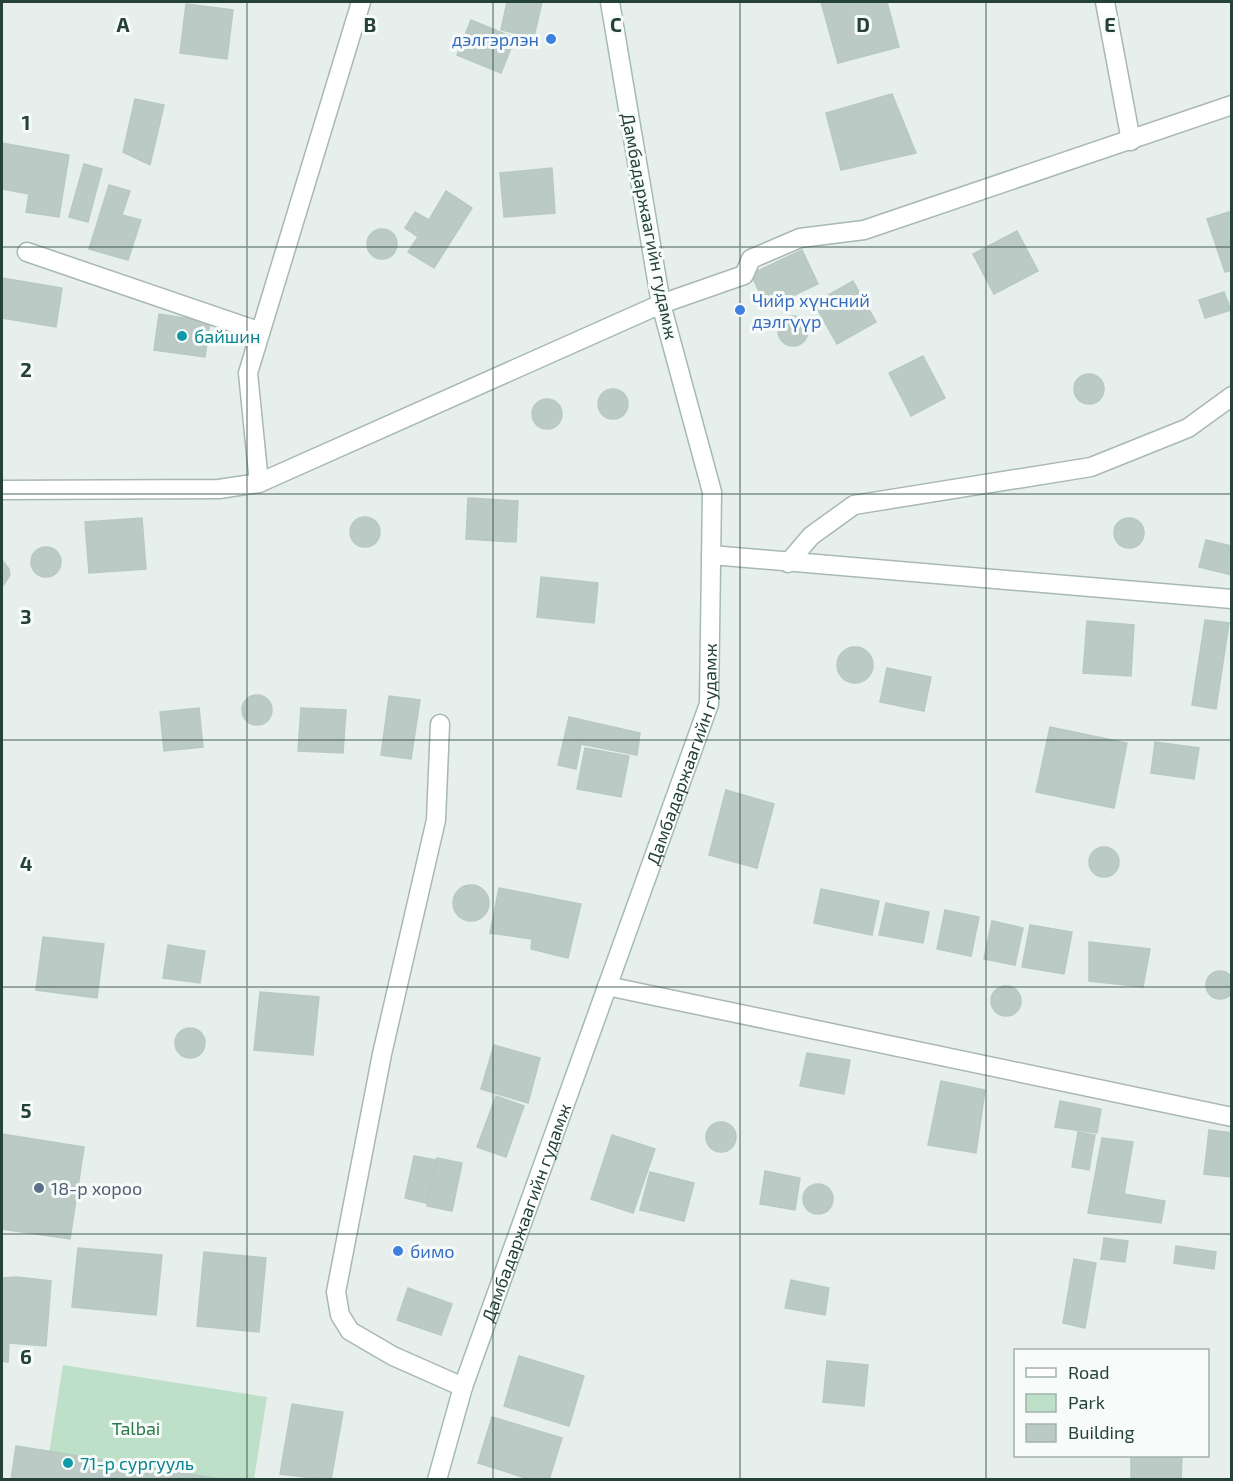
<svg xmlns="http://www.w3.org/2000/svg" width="1233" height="1481" viewBox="0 0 1233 1481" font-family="'Exo 2',sans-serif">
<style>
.green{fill:#bfe0c8}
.building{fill:#bbcac4;stroke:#b8c9c2;stroke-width:1.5}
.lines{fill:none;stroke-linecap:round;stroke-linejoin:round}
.minor-casing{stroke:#a8b8b2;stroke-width:21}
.secondary-casing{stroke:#a4bbb3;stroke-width:21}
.minor{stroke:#fff;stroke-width:18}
.secondary{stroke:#fff;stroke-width:18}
.grid{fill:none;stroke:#24423a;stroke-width:1.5;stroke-opacity:0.55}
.shop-dot{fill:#3f7fe0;stroke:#f7fbf9;stroke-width:2}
.culture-dot{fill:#0f9aa8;stroke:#f7fbf9;stroke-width:2}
.service-dot{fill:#5c6f8a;stroke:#f7fbf9;stroke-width:2}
.labels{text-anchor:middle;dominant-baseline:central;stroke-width:6;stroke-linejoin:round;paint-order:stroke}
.shop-label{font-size:18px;fill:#366cbe;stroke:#f7fbf9;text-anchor:start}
.street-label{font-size:18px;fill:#24423a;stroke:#f7fbf9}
.culture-label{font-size:18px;fill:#0d838f;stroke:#f7fbf9;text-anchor:start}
.service-label{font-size:18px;fill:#4e5e75;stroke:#f7fbf9;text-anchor:start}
.park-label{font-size:18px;fill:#2d7a4b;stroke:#f7fbf9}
.grid-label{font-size:20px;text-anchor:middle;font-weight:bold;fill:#24423a;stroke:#f7fbf9;stroke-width:6;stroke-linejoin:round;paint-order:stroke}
</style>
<rect width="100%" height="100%" fill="#e6efeb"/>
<!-- green -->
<path class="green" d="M63,1365L267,1397L254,1479H132L47,1466Z"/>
<!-- building -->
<path class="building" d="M507,2H542L534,37L501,30Z
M821,2H887L899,47L838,63Z
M186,4L233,10L227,59L180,53Z
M471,20L515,38L501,73L457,55Z
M892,94L916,153L841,170L826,113Z
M135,99L164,105L150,165L123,152Z
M2,143L69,155L59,217L26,212L29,194L2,189Z
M84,164L102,169L88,222L69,217Z
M552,168L555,213L504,217L500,173Z
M109,185L130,191L122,215L141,220L128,260L89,249Z
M446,191L472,208L434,268L408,252L418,237L405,228L415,212L429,220Z
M1232,211V270L1225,272L1207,219Z
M367 244a15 15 0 1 1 30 0a15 15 0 1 1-30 0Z
M1017,231L1038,271L994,294L973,254Z
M802,250L818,284L767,308L751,274Z
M2,278L62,288L56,327L2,318Z
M853,281L876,322L837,344L814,303Z
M1224,292L1231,310L1205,318L1199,300Z
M159,314L210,322L205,357L154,350Z
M778 331a15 15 0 1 1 30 0a15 15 0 1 1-30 0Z
M923,356L945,398L911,416L889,373Z
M1074 389a15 15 0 1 1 30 0a15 15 0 1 1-30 0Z
M598 404a15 15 0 1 1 30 0a15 15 0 1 1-30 0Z
M532 414a15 15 0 1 1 30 0a15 15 0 1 1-30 0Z
M468,498L518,501L516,542L466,539Z
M350 532a15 15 0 1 1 30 0a15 15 0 1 1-30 0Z
M1114 533a15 15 0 1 1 30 0a15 15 0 1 1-30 0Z
M142,518L146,569L89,573L85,522Z
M1206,540L1232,546V575L1199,567Z
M31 562a15 15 0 1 1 30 0a15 15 0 1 1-30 0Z
M2,560L9,569L10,575L2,587Z
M541,577L598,583L594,623L537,617Z
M1205,620L1229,623L1216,709L1192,705Z
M1087,621L1134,625L1131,676L1083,673Z
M837 665a18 18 0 1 1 36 0a18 18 0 1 1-36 0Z
M887,668L931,677L924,711L880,702Z
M242 710a15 15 0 1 1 30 0a15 15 0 1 1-30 0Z
M389,696L420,700L411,759L381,755Z
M199,708L203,747L164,751L160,712Z
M301,708L346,710L343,753L298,751Z
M569,717L640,733L637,755L581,744L576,769L558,765Z
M1050,727L1127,743L1114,808L1036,792Z
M1155,742L1199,748L1194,779L1151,773Z
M585,748L629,756L621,797L577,789Z
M726,790L774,804L757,868L709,855Z
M1089 862a15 15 0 1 1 30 0a15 15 0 1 1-30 0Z
M453 903a18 18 0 1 1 36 0a18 18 0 1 1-36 0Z
M499,888L581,904L568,958L531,949L532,939L490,933Z
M821,889L879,901L872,935L814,923Z
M886,903L929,912L923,943L879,935Z
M945,910L979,917L971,956L937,949Z
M992,921L1023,928L1015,965L984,959Z
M1030,925L1072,932L1064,974L1022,967Z
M43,937L104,944L97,998L36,990Z
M1089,942L1150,949L1143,987L1089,981Z
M168,945L205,951L200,983L163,978Z
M1206 985a14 14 0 1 1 28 0a14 14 0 1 1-28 0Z
M991 1001a15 15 0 1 1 30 0a15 15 0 1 1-30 0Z
M260,992L319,997L313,1055L254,1050Z
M175 1043a15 15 0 1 1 30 0a15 15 0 1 1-30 0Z
M494,1045L540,1058L528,1103L481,1089Z
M807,1053L850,1060L844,1094L800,1086Z
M941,1081L985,1090L976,1153L928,1145Z
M496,1096L524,1106L506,1157L477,1147Z
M1060,1101L1101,1109L1097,1133L1055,1127Z
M706 1137a15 15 0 1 1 30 0a15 15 0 1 1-30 0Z
M1209,1130L1232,1133V1177L1204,1174Z
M1078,1132L1095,1135L1089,1170L1072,1167Z
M2,1134L84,1147L70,1239L2,1229Z
M612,1135L655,1149L633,1213L591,1199Z
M1102,1138L1133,1142L1124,1194L1165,1201L1161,1223L1088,1213Z
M414,1156L436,1160L426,1203L405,1198Z
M437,1158L462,1163L452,1211L427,1206Z
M765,1171L800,1178L795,1210L760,1204Z
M650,1172L694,1183L684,1221L640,1210Z
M803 1199a15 15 0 1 1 30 0a15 15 0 1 1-30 0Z
M1104,1238L1128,1241L1125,1262L1101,1259Z
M1176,1246L1216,1252L1214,1269L1174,1263Z
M78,1248L162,1255L156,1315L72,1307Z
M204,1252L266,1258L259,1332L197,1326Z
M1074,1259L1096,1263L1085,1328L1063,1323Z
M17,1277L51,1281L46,1346L9,1343L8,1362L2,1361V1278Z
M791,1280L829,1288L825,1315L785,1308Z
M408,1288L452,1304L441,1335L397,1320Z
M519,1356L584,1376L569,1426L504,1406Z
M827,1361L868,1365L864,1406L823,1402Z
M292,1404L343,1412L331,1480L280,1474Z
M492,1417L562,1438L549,1480H532L478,1463Z
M16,1446L227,1480H11Z
M1131,1456H1182L1181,1480H1131Z"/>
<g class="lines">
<!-- minor casing -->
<g class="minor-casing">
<path id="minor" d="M1105,2L1131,141
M27,252L258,331
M259,483L248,373L361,2
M2,490L219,489L259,483L661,304L744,275L751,259L800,238L864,230L1232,105
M711,555L1232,599
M788,563L811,536L854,505L1091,467L1188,428L1232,396
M440,724L436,820L382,1054L336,1292L340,1315L350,1331L393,1356L463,1387
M607,986L1232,1117"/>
</g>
<!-- secondary casing -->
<g class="secondary-casing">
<g id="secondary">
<path id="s1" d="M437,1480L463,1387L709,704L712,492L661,304L610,2"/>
</g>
</g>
<!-- minor -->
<use href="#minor" class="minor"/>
<!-- secondary -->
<use href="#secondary" class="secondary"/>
</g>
<!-- grid -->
<path class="grid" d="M247,2V1480M493,2V1480M740,2V1480M986,2V1480M2,247H1232M2,494H1232M2,740H1232M2,987H1232M2,1234H1232"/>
<!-- markers -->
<g class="shop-dot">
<circle cx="551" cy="39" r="6"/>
<circle cx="740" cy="310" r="6"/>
<circle cx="398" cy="1251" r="6"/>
</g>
<g class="culture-dot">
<circle cx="182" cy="336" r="6"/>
<circle cx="68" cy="1463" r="6"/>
</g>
<circle class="service-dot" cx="39" cy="1188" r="6"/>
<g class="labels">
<!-- shop labels -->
<g class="shop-label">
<text x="539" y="39" text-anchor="end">дэлгэрлэн</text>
<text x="752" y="300">Чийр хүнсний<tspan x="752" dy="21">дэлгүүр</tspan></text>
<text x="410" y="1251">бимо</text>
</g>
<!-- street labels -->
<g class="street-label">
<text transform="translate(650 226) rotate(79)">Дамбадаржаагийн гудамж</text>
<text stroke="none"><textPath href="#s1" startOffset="768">Дамбадаржаагийн гудамж</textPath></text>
<text stroke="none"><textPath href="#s1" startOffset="282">Дамбадаржаагийн гудамж</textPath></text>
</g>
<!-- culture labels -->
<g class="culture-label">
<text x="194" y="336">байшин</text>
<text x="80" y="1463">71-р сургууль</text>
</g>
<!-- service labels -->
<g class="service-label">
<text x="51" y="1188">18-р хороо</text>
</g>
<!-- park labels -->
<g class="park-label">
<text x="136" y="1428">Talbai</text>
</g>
</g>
<g class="grid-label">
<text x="123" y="32">A</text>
<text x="370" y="32">B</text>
<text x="616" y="32">C</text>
<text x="863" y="32">D</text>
<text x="1110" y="32">E</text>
<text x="26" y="130">1</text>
<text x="26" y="377">2</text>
<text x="26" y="624">3</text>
<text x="26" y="871">4</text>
<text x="26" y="1118">5</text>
<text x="26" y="1364">6</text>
</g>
<!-- border -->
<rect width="1233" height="1481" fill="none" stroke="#24423a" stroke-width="6"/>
<!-- legend -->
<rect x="1014" y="1349" width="195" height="108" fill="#f7fbf9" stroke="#a3b1ad" stroke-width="1.5"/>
<rect x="1026" y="1368" width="30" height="9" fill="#ffffff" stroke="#a3b1ad" stroke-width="1.5"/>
<text x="1068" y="1379" font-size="18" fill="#24423a">Road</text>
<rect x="1026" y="1394" width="30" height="18" fill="#bfe0c8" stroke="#a3b1ad" stroke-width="1.5"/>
<text x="1068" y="1409" font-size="18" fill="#24423a">Park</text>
<rect x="1026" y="1424" width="30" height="18" fill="#bbcac4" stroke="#a3b1ad" stroke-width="1.5"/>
<text x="1068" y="1439" font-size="18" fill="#24423a">Building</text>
</svg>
